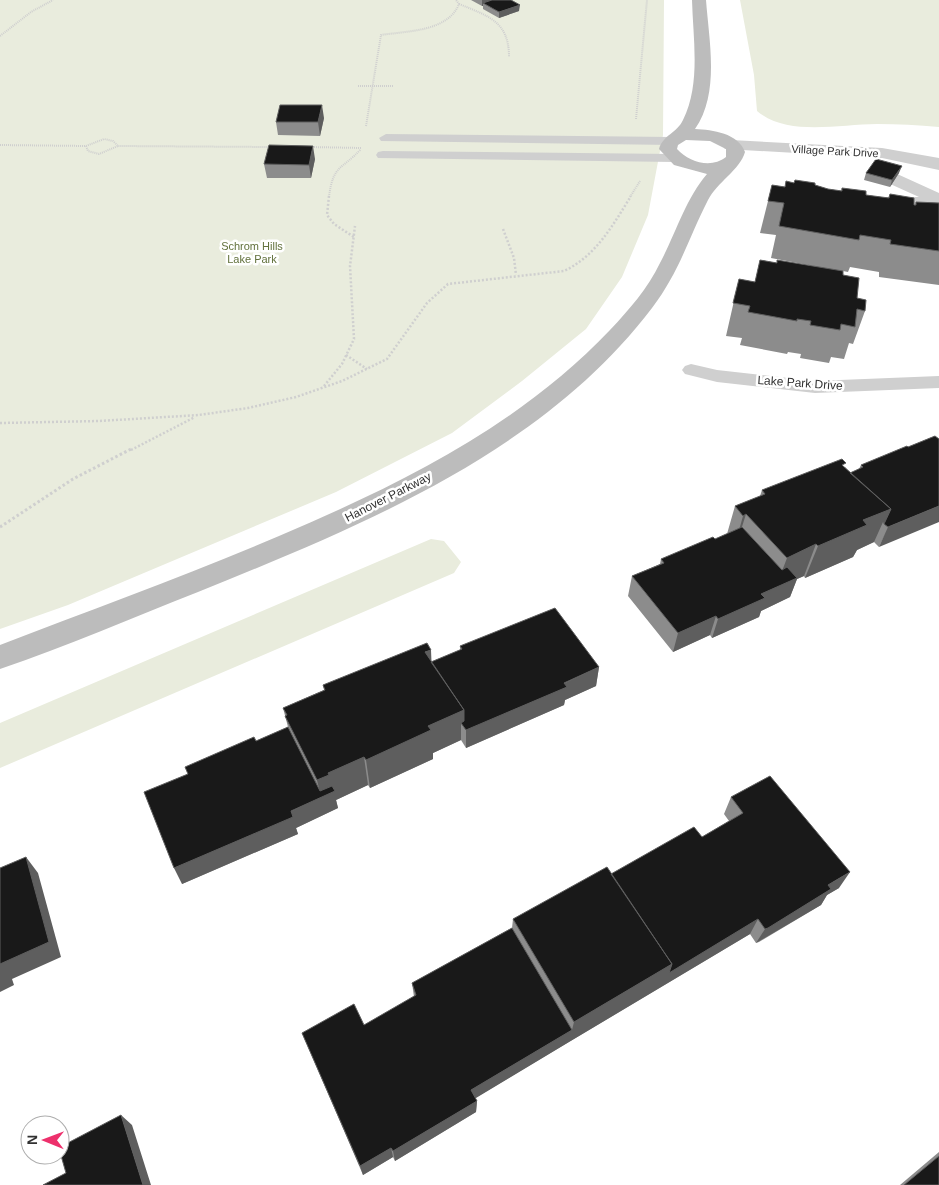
<svg xmlns="http://www.w3.org/2000/svg" width="939" height="1185" viewBox="0 0 939 1185" font-family="Arial,sans-serif">
<style>
.green{fill:#e9ecdd}
.lines{fill:none;stroke-linecap:round;stroke-linejoin:round}
.path-far2{stroke:#cfcfcf;stroke-width:2;stroke-dasharray:1 1;stroke-linecap:butt}
.path-far1{stroke:#cfcfcf;stroke-width:2.5;stroke-dasharray:2 2;stroke-linecap:butt}
.path{stroke:#cfcfcf;stroke-width:3;stroke-dasharray:2.5 2.5;stroke-linecap:butt}
.lane{fill:#cfcfcf;fill-rule:evenodd}
.street{fill:#cfcfcf;fill-rule:evenodd}
.secondary{fill:#bcbcbc;fill-rule:evenodd}
.wall{fill:#8c8c8c}
.shaded-wall{fill:#5e5e5e}
.building{fill:#191919;stroke:#5e5e5e}
.labels{text-anchor:middle;dominant-baseline:central;stroke-width:5;stroke-linejoin:round;paint-order:stroke}
.far-street-label{font-size:11px;fill:#323232;stroke:#fff}
.far-park-label{font-size:11px;fill:#62713c;stroke:#fff}
.street-label{font-size:12px;fill:#323232;stroke:#fff}
</style>
<rect width="100%" height="100%" fill="#fff"/>
<!-- green -->
<path class="green" d="M0,0H664L663,135L648,215L622,277L586,329L522,381L452,433L336,492L68,605L0,629Z
M740,0H939V127C918,125 898,124 877,124C839,124 788,137 757,111L754,75Z
M431,539L444,541L461,562L454,573L0,768V723Z"/>
<g class="lines">
<!-- path-far2 -->
<path class="path-far2" d="M459,4C488,16 509,21 509,57
M0,36L31,12L53,0
M358,86H393
M636,119L647,0
M366,126L381,35C406,31 448,32 459,4L456,0
M0,145L86,146L104,139L113,141L118,146L271,147
M86,146L88,151L99,154L118,146
M310,147L361,148
M329,197C333,164 342,170 361,149
M630,197L640,181"/>
<!-- path-far1 -->
<path class="path-far1" d="M329,196L327,215L334,224L354,237
M503,229L514,258L516,275
M346,355L367,369
M324,386L342,364L354,339L350,266L355,226
M0,423L99,421L199,415L248,408L296,397L342,381L387,359L427,303L448,284L564,271C596,256 613,225 631,196
M131,450L195,417"/>
<!-- path -->
<path class="path" d="M0,527L73,479L133,448"/>
<!-- lane -->
<path class="lane" d="M386,134L672,137L679,141L672,145L381,141L379,138Z
M383,151L674,154L681,158L674,162L378,158L376,155L378,152Z
M884,197H939V205L879,204L877,201Z
M691,364L717,370L815,381L939,376V388L815,393L717,382L685,374L682,370L685,366Z"/>
<!-- street -->
<path class="street" d="M731,140L882,148L939,158V170L882,158L725,149L722,145L725,141Z
M895,173L939,193V206L888,183L886,179L888,175Z"/>
<!-- secondary -->
<path class="secondary" d="M692,0H706C709,41 720,93 695,129C713,130 738,133 745,152C740,170 717,182 708,200C688,239 680,271 652,308C542,453 361,526 198,592C132,618 67,646 0,669V645C93,609 187,575 279,536C399,485 519,426 610,330C629,310 648,288 660,263C676,233 685,200 707,174L674,165L659,149C663,135 677,133 683,120C701,84 693,39 692,0ZM686,140L710,141L726,149V157C711,169 689,162 677,149L678,145Z"/>
</g>
<!-- wall -->
<path class="wall" d="M471,0H511L519,11L499,18L483,9V6H482Z
M324,118L320,136L278,135L276,122Z
M315,159L311,178H267L264,164Z
M866,173H899L890,187L864,180Z
M772,185L785,187L815,185L828,189L841,191L842,188L866,195L888,198L890,194L915,205L916,202L939,203V285L879,277V272L850,267L848,272L843,271V275L865,311L853,344L849,343L844,359L831,357L829,363L800,358L801,354L788,352L787,354L740,345L742,338L726,336L739,279L755,282L760,260L777,263L819,267L771,258L776,235L760,233Z
M935,436L879,547L874,542L857,550L853,557L805,578L804,576L797,579L790,597L761,611L759,617L712,638L710,635L673,652L628,596L632,576L660,564L661,559L715,539L727,534L735,506L760,496L762,490L845,467L850,473L859,469L861,465L908,447Z
M460,646L599,667L596,686L565,700L564,705L466,748L461,740L433,753V759L370,788L368,785L336,800L338,808L296,828L298,834L182,884L188,774L256,741L288,727L283,708L324,690L323,685L431,650V662L460,650Z
M731,797L839,888L827,895L821,905L759,942L756,943L750,934L475,1098L477,1101L476,1112L395,1161L393,1157L363,1175L302,1033L364,1025L414,997L412,983L512,928L513,919L611,874L702,837L729,821L724,814Z
M939,1152V1185H900Z"/>
<!-- shaded-wall -->
<path class="shaded-wall" d="M482,0H495L483,3V6H482Z
M520,5L519,11L499,18V12Z
M322,105L324,118L320,136L318,122Z
M313,146L315,159L311,178L309,165Z
M902,166L899,173L890,187L892,180Z
M939,506V522L879,547L888,527Z
M891,509L884,524L883,522L874,542L857,550L853,557L805,578L818,546L863,520Z
M746,514L736,546L734,548L743,516Z
M816,544L804,576L797,579L790,597L761,611L759,617L712,638L718,619L761,594L776,587L787,558Z
M716,616L710,635L673,652L678,633Z
M431,650L432,674L425,652Z
M599,667L596,686L565,700L564,705L466,748V730Z
M464,710V727L461,723V740L433,753V759L370,788L366,760L428,726Z
M364,757L368,785L336,800L338,808L296,828L298,834L182,884L174,868L321,797L317,780L328,773Z
M26,857L38,873L61,957L12,979L14,985L0,992V964Z
M850,872L839,888L827,895L821,905L756,943L765,929L828,885Z
M758,919L750,934L569,1042L574,1022L672,964Z
M572,1030L569,1042L471,1101V1090Z
M477,1101L476,1112L395,1161L393,1151Z
M121,1115L132,1125L151,1185H143Z
M391,1148L393,1157L363,1175L360,1166Z"/>
<!-- building -->
<path class="building" d="M492,0H511L520,5L499,12L483,3Z
M280,105H322L318,122H276Z
M269,145L313,146L309,165L264,164Z
M876,159L902,166L892,180L866,173Z
M795,180L815,183V185L828,189L842,191V188L866,191V195L889,198L890,194L914,198V205H916V202L939,203V251L890,244L891,240L860,235L859,240L779,226L784,203L768,201L772,185L785,187L786,181L794,183Z
M760,260L777,263V260L843,271V275L859,278L857,298L866,300L865,311L857,309L855,327L841,324L840,330L810,325L811,321L797,319V321L748,312L750,306L733,303L739,279L755,282Z
M935,436L939,439V506L888,527L884,524L891,509L850,473L863,467L861,465L907,446L908,447Z
M842,459L846,463L842,465L891,509L863,520L867,525L818,546L816,544L787,558L746,514L743,516L735,506L765,494L762,490Z
M742,527L782,570L787,567L797,578L761,594L765,598L718,619L716,616L678,633L632,576L664,563L661,559L713,537L715,539Z
M555,608L599,667L564,683L567,687L466,730L461,723L464,721V710L431,662L462,649L460,646Z
M427,643L431,650L425,652L464,710L428,726L431,730L366,760L364,757L328,773L329,775L317,780L285,716L287,715L283,708L325,690L323,685Z
M288,727L320,791L332,786L335,791L291,811L293,817L174,868L144,792L188,774L185,767L254,737L256,741Z
M770,776L850,872L828,885L831,889L768,928L765,929L758,919L669,973L672,964L611,874L694,827L702,837L743,813L731,797Z
M26,857L49,942L0,964V868Z
M607,867L672,964L574,1022L513,919Z
M512,928L572,1030L471,1090L477,1101L393,1151L391,1148L360,1166L302,1033L354,1004L364,1025L416,995L412,983Z
M121,1115L143,1185H43L66,1173L60,1152V1147Z
M939,1156V1185H904Z"/>
<g class="labels">
<!-- far-street labels -->
<g class="far-street-label">
<text transform="translate(835 151) rotate(3)">Village Park Drive</text>
</g>
<!-- far-park labels -->
<g class="far-park-label">
<text x="252" y="246">Schrom Hills<tspan x="252" dy="13">Lake Park</tspan></text>
</g>
<!-- street labels -->
<g class="street-label">
<text transform="translate(800 383) rotate(4)">Lake Park Drive</text>
<text transform="translate(388 497) rotate(-27)">Hanover Parkway</text>
</g>
</g>
<!-- north arrow -->
<g transform="translate(45 1140) rotate(271)"><circle r="24" fill="#ffffff" stroke="#adadad"/>
<path d="M0-4L9 19L0 12L-9 19Z" fill="#ed306c"/>
<text y="-8" font-size="14" font-weight="bold" text-anchor="middle" fill="#323232">N</text>
</g>
</svg>
